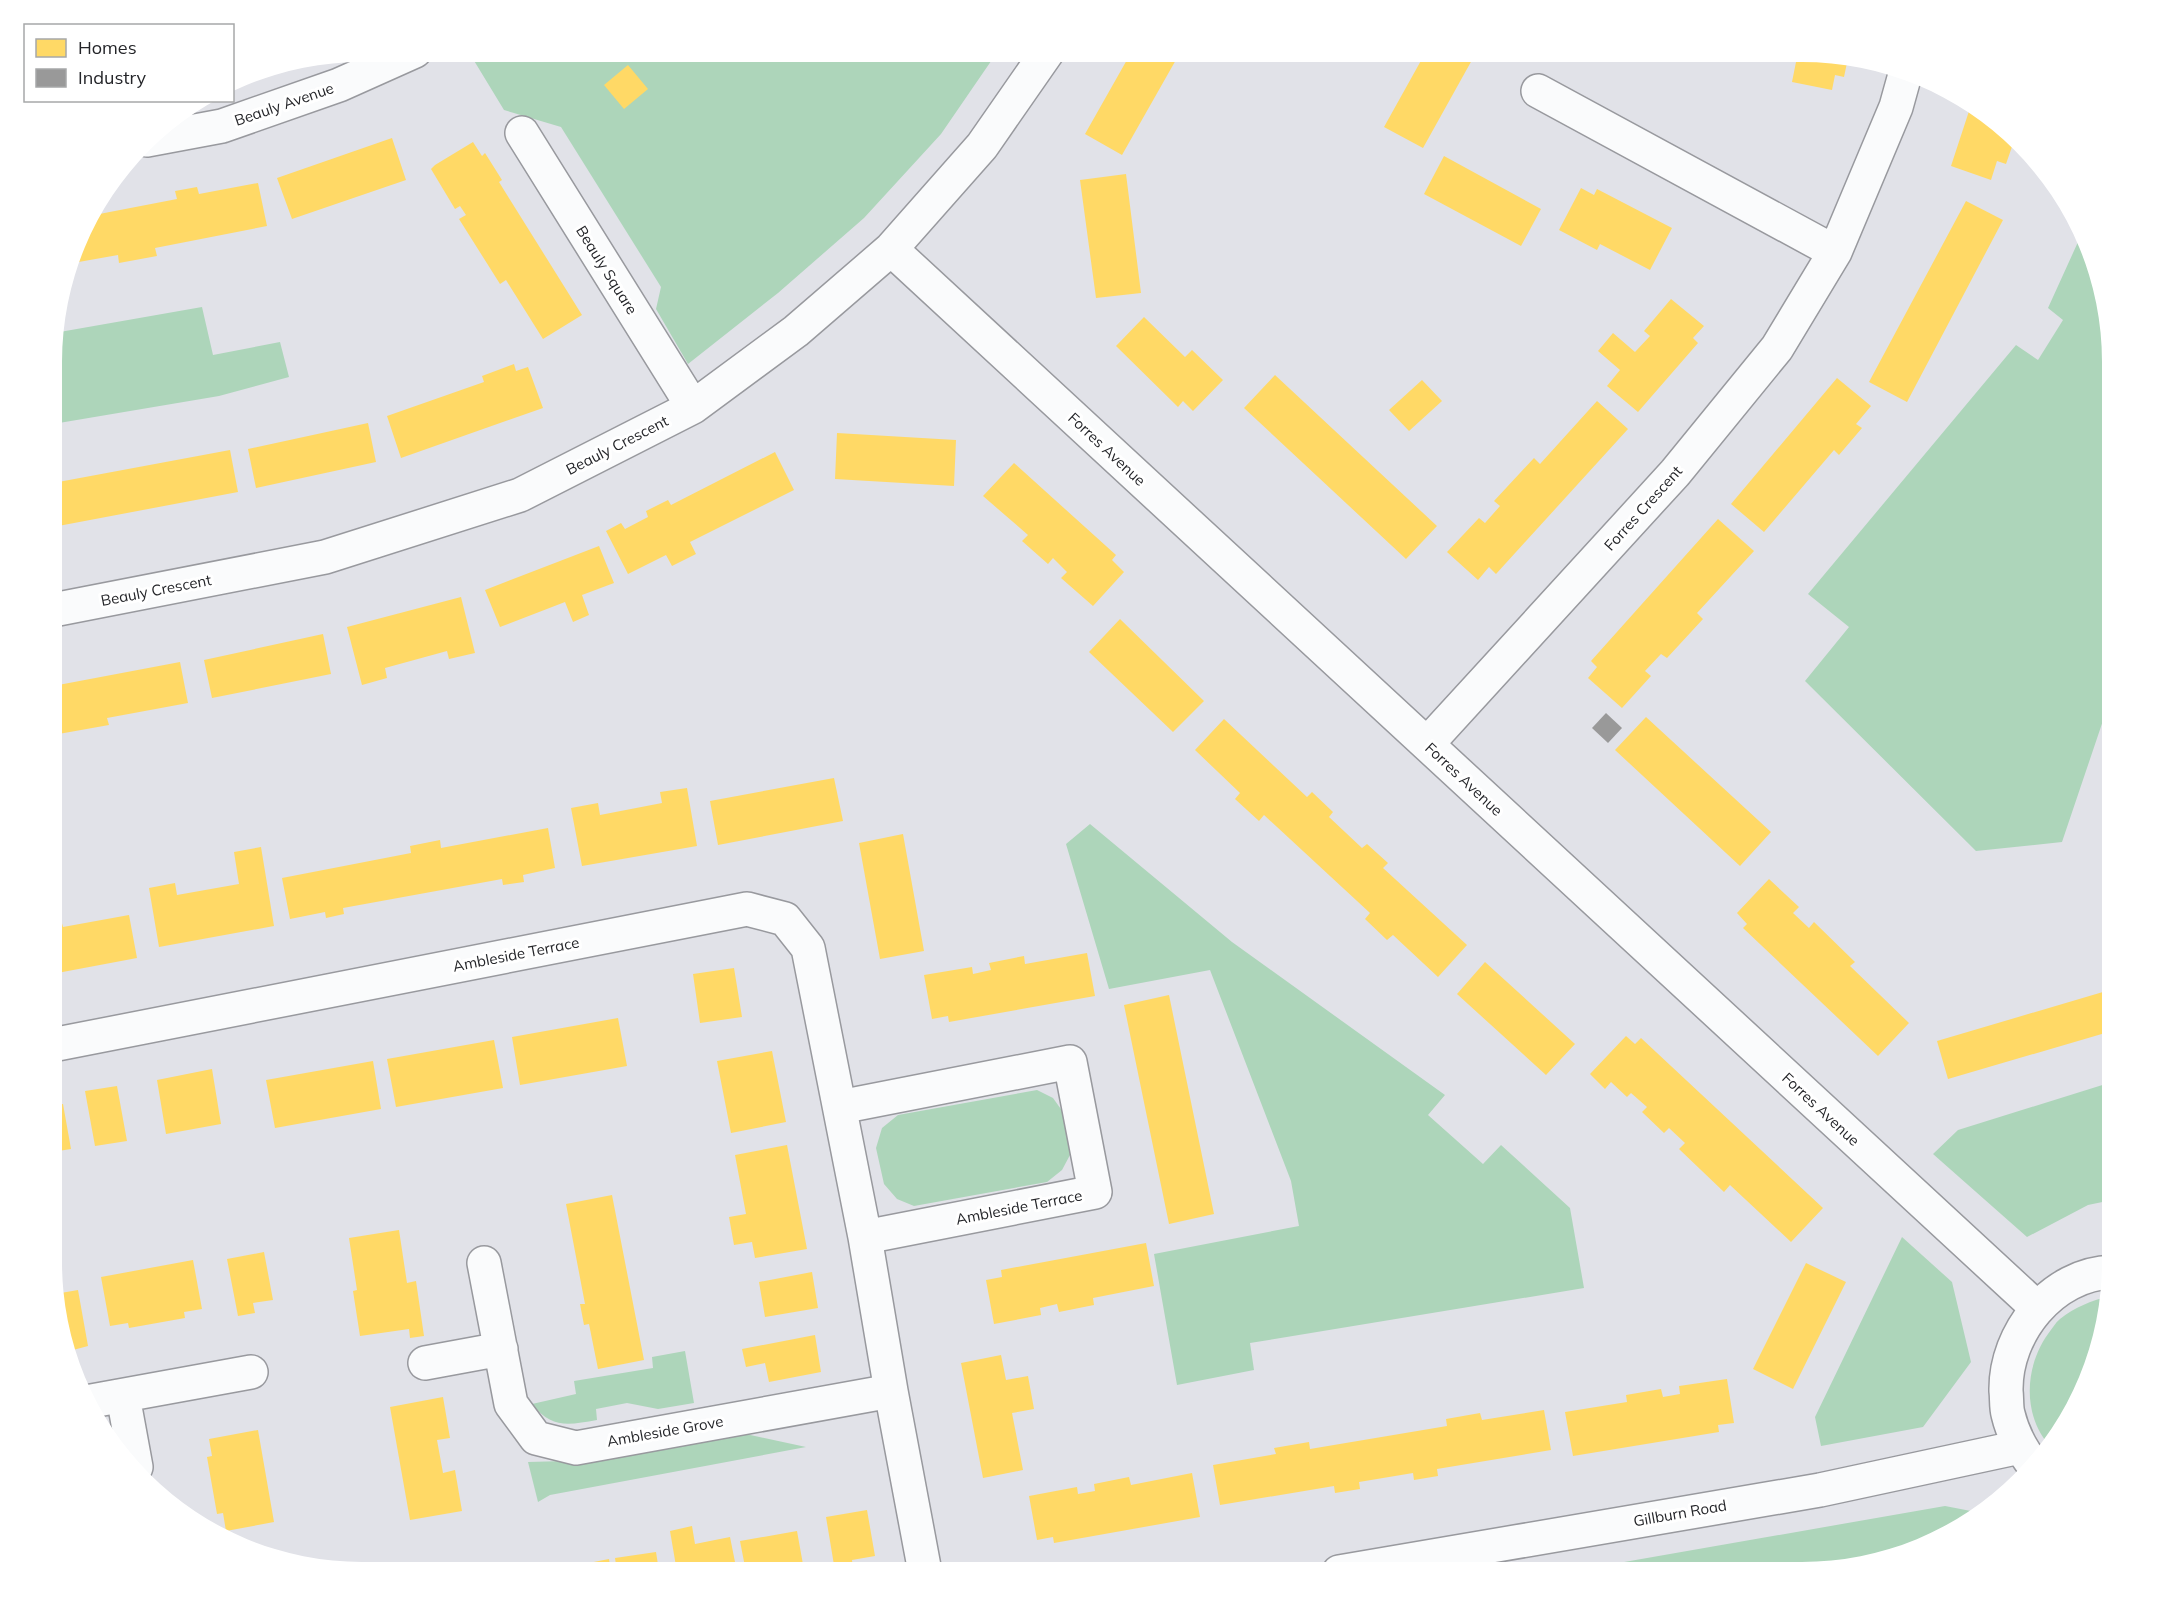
<svg xmlns="http://www.w3.org/2000/svg" width="2164" height="1623" viewBox="0 0 2164 1623" font-family="Mulish,sans-serif">
<style>
.green{fill:#add5ba}
.homes{fill:#ffd966}
.industry{fill:#999}
.lines{fill:none;stroke-linecap:round;stroke-linejoin:round}
.street-casing{stroke:#98999e;stroke-width:36}
.secondary-casing{stroke:#98999e;stroke-width:36}
.street{stroke:#fafbfc;stroke-width:33}
.secondary{stroke:#fafbfc;stroke-width:33}
.labels{text-anchor:middle;dominant-baseline:central;stroke-width:6;stroke-linejoin:round;paint-order:stroke}
.street-label{font-size:15px;fill:#242529;stroke:#fff}
</style>
<rect width="100%" height="100%" fill="#e1e2e8"/>
<!-- green -->
<path class="green" d="M483,51H998L941,134L864,218L778,293L688,364L656,309L661,287L561,127L504,110L473,59Z
M2083,231L2103,281L2113,361V691L2062,842L1976,851L1805,681L1849,627L1808,594L2016,345L2038,360L2063,320L2048,308Z
M202,307L213,355L280,342L289,377L219,396L53,424L54,333Z
M1090,824L1232,942L1445,1095L1428,1115L1483,1164L1501,1145L1570,1208L1584,1288L1250,1343L1254,1370L1177,1385L1154,1254L1299,1226L1291,1181L1210,970L1109,989L1066,844Z
M2112,1082V1200L2088,1205L2027,1237L1933,1154L1958,1130Z
M1037,1090L1053,1098L1063,1112L1070,1155L1062,1170L1047,1182L914,1206L897,1199L884,1184L876,1148L882,1128L898,1115Z
M1902,1237L1952,1282L1971,1362L1923,1427L1821,1446L1815,1417Z
M2109,1296L2089,1381L2049,1445C2022,1414 2025,1366 2048,1334C2052,1329 2055,1323 2060,1319C2075,1307 2091,1301 2109,1296Z
M685,1351L694,1403L658,1409L627,1403L596,1409L597,1420C568,1425 552,1429 532,1404L576,1394L574,1381L653,1368L652,1357Z
M732,1431L806,1447L550,1495L538,1502L528,1462L565,1461Z
M1945,1506L1976,1512L1940,1540L1863,1566L1802,1572H1567Z"/>
<!-- homes -->
<path class="homes" d="M1132,51H1181L1122,155L1085,134Z
M1415,51H1477L1423,148L1384,127L1423,57Z
M1798,52H1822L1848,58L1844,77L1835,75L1832,90L1792,82Z
M628,65L648,89L624,109L604,85Z
M1971,105L2007,128L2015,138L2006,164L1997,161L1991,180L1951,166Z
M392,138L406,180L292,219L277,178Z
M473,142L482,156L485,153L502,180L499,182L582,315L543,339L506,280L500,284L459,219L466,215L460,206L455,209L431,169L435,165Z
M1444,156L1541,209L1521,246L1424,194Z
M1126,174L1141,293L1096,298L1080,180Z
M258,183L267,226L155,248L157,256L119,263L118,255L73,263L89,216L177,199L175,191L197,187L199,194Z
M1581,188L1594,195L1597,189L1672,228L1650,270L1600,244L1597,250L1559,230Z
M1966,201L2003,220L1907,402L1869,382Z
M1671,299L1704,326L1693,338L1698,343L1638,412L1607,386L1620,370L1598,351L1613,333L1635,352L1650,336L1644,331Z
M1144,317L1185,357L1192,350L1223,380L1193,411L1183,401L1178,407L1116,346Z
M514,364L516,371L528,367L543,408L401,458L387,416L484,382L482,376Z
M1275,375L1437,526L1406,559L1244,408Z
M1837,378L1871,406L1856,424L1862,428L1839,455L1834,450L1764,532L1731,504Z
M1422,380L1442,401L1409,431L1389,410Z
M1597,401L1628,429L1496,574L1489,567L1478,580L1447,552L1479,518L1485,523L1500,506L1494,501L1534,458L1540,464Z
M368,423L376,462L256,488L248,449Z
M837,433L956,440L954,486L835,479Z
M230,450L238,492L53,527V483Z
M775,452L794,490L690,542L696,554L672,566L666,555L628,574L606,531L621,523L625,529L648,517L646,511L668,500L671,505Z
M1014,463L1116,555L1112,560L1124,572L1093,606L1061,578L1067,572L1053,558L1048,564L1022,541L1028,535L983,496Z
M1718,519L1754,551L1697,613L1703,619L1667,658L1661,654L1645,671L1651,676L1622,708L1588,678L1597,667L1591,661Z
M599,546L614,583L582,595L589,615L573,622L565,602L500,627L485,590Z
M461,597L475,653L449,659L447,651L385,668L387,678L362,685L347,627Z
M1120,619L1204,701L1173,732L1089,652Z
M323,634L331,674L212,698L204,660Z
M180,662L188,703L107,718L109,725L53,735V686Z
M1646,717L1771,832L1740,866L1615,750Z
M1224,719L1307,797L1312,792L1333,812L1329,817L1362,848L1367,844L1388,863L1383,868L1467,945L1438,977L1393,935L1387,940L1365,919L1370,913L1264,815L1259,821L1235,799L1240,793L1195,750Z
M834,778L843,821L718,845L710,801Z
M687,788L697,846L582,866L571,808L598,803L600,815L662,803L660,792Z
M548,828L555,868L523,875L524,882L503,885L502,879L343,908L344,914L326,918L325,912L290,919L282,878L411,853L410,846L440,840L441,848Z
M903,834L924,951L880,959L859,843Z
M261,847L274,926L159,947L149,888L175,883L177,895L239,884L234,852Z
M1769,879L1799,907L1793,913L1809,928L1814,922L1855,962L1850,966L1909,1023L1878,1056L1743,928L1747,924L1737,913Z
M129,915L137,958L52,974V922L61,920L63,927Z
M1087,953L1095,996L949,1022L948,1016L932,1019L924,975L972,967L973,974L991,970L989,963L1024,956L1025,964Z
M1485,962L1575,1044L1546,1075L1457,994Z
M734,968L742,1017L700,1023L693,974Z
M2113,989L2112,1031L1948,1079L1937,1041Z
M1169,995L1214,1214L1169,1224L1124,1005Z
M618,1018L627,1066L520,1085L512,1037Z
M1626,1036L1635,1044L1641,1038L1823,1208L1791,1242L1730,1185L1724,1192L1679,1149L1685,1143L1669,1128L1664,1133L1642,1112L1647,1107L1631,1093L1627,1097L1611,1082L1605,1089L1590,1074Z
M494,1040L503,1088L396,1107L387,1059Z
M772,1051L786,1122L731,1133L717,1061Z
M373,1061L381,1109L275,1128L266,1080Z
M212,1069L221,1124L166,1134L157,1080Z
M117,1086L127,1141L95,1146L85,1091Z
M63,1104L71,1149L52,1152V1105Z
M787,1145L807,1249L755,1258L752,1242L734,1245L729,1217L746,1214L735,1155Z
M612,1195L644,1360L598,1369L589,1324L584,1325L580,1304H585L566,1204Z
M399,1230L407,1283L416,1281L424,1336L410,1338L409,1329L360,1336L353,1291L357,1290L349,1238Z
M1146,1243L1154,1286L1093,1298L1094,1305L1059,1312L1057,1304L1040,1308L1041,1315L994,1324L986,1280L1002,1277L1001,1270Z
M264,1252L273,1300L253,1303L255,1313L238,1316L227,1259Z
M193,1260L202,1309L184,1312L185,1318L129,1328L128,1323L110,1326L101,1277Z
M1806,1263L1846,1282L1793,1389L1753,1369Z
M812,1272L818,1308L765,1317L759,1282Z
M78,1290L88,1346L73,1350L71,1341L68,1342L55,1294Z
M815,1335L821,1372L769,1382L765,1363L746,1367L742,1349Z
M1001,1355L1006,1380L1028,1376L1034,1409L1012,1413L1023,1470L983,1478L961,1363Z
M1727,1379L1734,1423L1718,1425L1719,1432L1573,1456L1565,1412L1627,1402L1626,1395L1661,1389L1663,1397L1680,1394L1679,1386Z
M443,1397L450,1438L437,1440L443,1473L455,1470L462,1511L410,1520L390,1407Z
M1544,1410L1551,1450L1437,1469L1438,1476L1414,1480L1413,1473L1359,1482L1360,1489L1335,1493L1334,1486L1220,1505L1213,1465L1276,1454L1274,1448L1309,1442L1310,1449L1447,1426L1446,1419L1480,1413L1482,1420Z
M258,1430L274,1522L226,1531L223,1513L217,1514L207,1457L212,1456L209,1439Z
M1192,1473L1200,1517L1054,1543L1053,1537L1037,1540L1029,1496L1077,1487L1078,1494L1095,1491L1094,1484L1129,1477L1131,1485Z
M867,1510L875,1556L852,1560L853,1568L835,1571L826,1517Z
M692,1526L695,1544L730,1537L737,1572H677L670,1531Z
M797,1531L804,1570L746,1572L740,1541Z
M656,1552L659,1571H617L615,1558Z
M609,1559L611,1571H569L568,1567Z"/>
<!-- industry -->
<path class="industry" d="M1606,713L1622,728L1608,743L1592,728Z"/>
<g class="lines">
<!-- street casing -->
<g class="street-casing">
<path id="street" d="M1538,91L1835,252
M522,133L693,407
M147,140L222,126L339,85L415,51
M891,249L2037,1308
M53,610L325,557L520,495L693,407L796,331L891,249L982,146L1048,51
M1427,744L1675,473L1777,348L1835,252L1896,107L1906,71
M52,1045L747,909L785,919L808,948L865,1237L891,1391L925,1572
M840,1107L1070,1062L1095,1192L865,1237
M484,1263L511,1404L536,1438L576,1448L891,1391
M425,1363L501,1349
M123,1396L136,1467
M86,1402L251,1372"/>
</g>
<!-- secondary casing -->
<g class="secondary-casing">
<path id="secondary" d="M2035,1467C2022,1451 2013,1435 2008,1414C2006,1407 2007,1398 2006,1391C2005,1333 2052,1274 2112,1272
M1339,1572L1820,1490L2020,1447"/>
</g>
<!-- street -->
<use href="#street" class="street"/>
<!-- secondary -->
<use href="#secondary" class="secondary"/>
</g>
<g class="labels">
<!-- street labels -->
<g class="street-label">
<text transform="translate(284 104) rotate(-19)">Beauly Avenue</text>
<text transform="translate(607 270) rotate(58)">Beauly Square</text>
<text transform="translate(617 445) rotate(-27)">Beauly Crescent</text>
<text transform="translate(1107 449) rotate(43)">Forres Avenue</text>
<text transform="translate(1643 508) rotate(-48)">Forres Crescent</text>
<text transform="translate(156 590) rotate(-11)">Beauly Crescent</text>
<text transform="translate(1464 779) rotate(43)">Forres Avenue</text>
<text transform="translate(516 954) rotate(-11)">Ambleside Terrace</text>
<text transform="translate(1821 1109) rotate(43)">Forres Avenue</text>
<text transform="translate(1019 1207) rotate(-11)">Ambleside Terrace</text>
<text transform="translate(665 1431) rotate(-10)">Ambleside Grove</text>
<text transform="translate(1680 1513) rotate(-10)">Gillburn Road</text>
</g>
</g>
<!-- crop -->
<path d="M0 0H2164V1623H0ZM362 62H1802A300 300 0 0 1 2102 362V1262A300 300 0 0 1 1802 1562H362A300 300 0 0 1 62 1262V362A300 300 0 0 1 362 62Z" fill="#fff" fill-rule="evenodd"/>
<!-- legend -->
<rect x="24" y="24" width="210" height="78" fill="#ffffff" stroke="#a7a8a9" stroke-width="1.5"/>
<rect x="36" y="39" width="30" height="18" fill="#ffd966" stroke="#a7a8a9" stroke-width="1.5"/>
<text x="78" y="54" font-size="18" fill="#242529">Homes</text>
<rect x="36" y="69" width="30" height="18" fill="#999999" stroke="#a7a8a9" stroke-width="1.5"/>
<text x="78" y="84" font-size="18" fill="#242529">Industry</text>
</svg>
